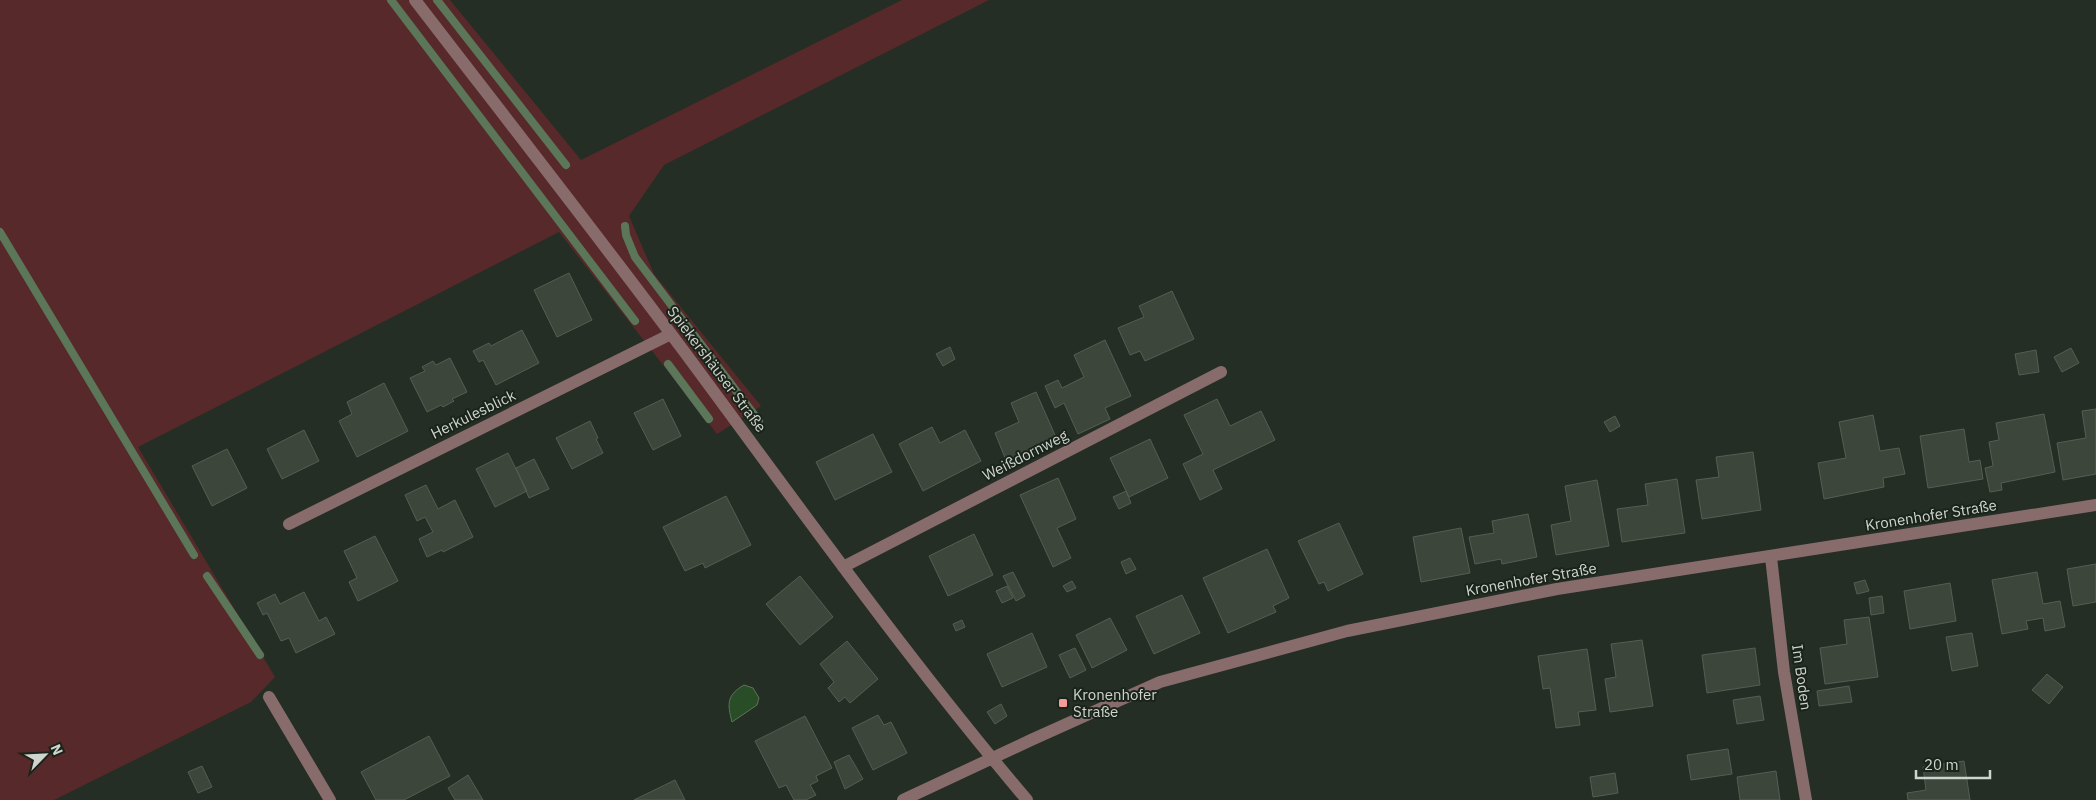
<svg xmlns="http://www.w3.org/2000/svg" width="2096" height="800" viewBox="0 0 2096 800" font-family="'IBM Plex Sans',sans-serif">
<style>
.green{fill:#58292a}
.water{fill:#294d27;stroke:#5b7659}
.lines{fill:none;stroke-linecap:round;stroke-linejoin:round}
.stream{stroke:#5b7659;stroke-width:8}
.building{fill:#3c463b;stroke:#545e53}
.minor{stroke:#876c6b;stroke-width:12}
.poi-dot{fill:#f59b9a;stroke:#1b241a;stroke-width:2}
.labels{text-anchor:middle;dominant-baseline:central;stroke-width:4;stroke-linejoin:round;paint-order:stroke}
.street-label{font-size:15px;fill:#cfd5ce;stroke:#1b241a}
.poi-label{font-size:15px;fill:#cfd5ce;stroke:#1b241a;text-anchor:start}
</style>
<rect width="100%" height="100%" fill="#252e24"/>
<!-- green -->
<path class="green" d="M0,0H450L581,160L902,0H989L664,165L629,216L654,274L761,406L717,434L559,232L138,447L275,677L251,702L54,800H0Z"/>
<!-- water -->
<path class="water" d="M744,685L753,688L759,698L757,705L732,722C727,703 727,695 744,685Z"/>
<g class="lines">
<!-- stream -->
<path class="stream" d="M391,0L635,321
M437,0L566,165
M625,226L626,235L635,257L759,421
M0,232L194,555
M668,364L709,419
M207,576L260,655"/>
</g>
<!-- building -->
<path class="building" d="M569,273L592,320L557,337L534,290Z
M1172,291L1194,339L1145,361L1140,351L1130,355L1118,328L1144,317L1139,306Z
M522,330L539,363L496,385L483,360L479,362L473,351L489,343L491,346Z
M1105,340L1131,396L1105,408L1110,419L1078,434L1064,403L1055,408L1045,386L1058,380L1062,388L1084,377L1074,355Z
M950,347L955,359L943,366L936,354Z
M2071,348L2079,363L2062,372L2054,357Z
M2036,350L2039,372L2019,375L2015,354Z
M450,358L467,392L452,399L454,401L443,407L441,405L427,412L410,378L425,371L422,367L433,361L436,365Z
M384,383L408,431L357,457L339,421L352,414L347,402Z
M1036,392L1058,442L1008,465L995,433L1019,422L1011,403Z
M663,399L681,436L653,450L634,413Z
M1217,399L1230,426L1261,411L1275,440L1213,470L1222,489L1200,500L1183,464L1203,454L1184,415Z
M2096,409V474L2063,480L2057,443L2086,438L2082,411Z
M2044,414L2055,472L2001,483L2002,490L1990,492L1985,468L1993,466L1989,442L1999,440L1996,423Z
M1873,415L1880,451L1899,448L1905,474L1883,478L1884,487L1824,499L1818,463L1846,458L1839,422Z
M1615,416L1620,426L1610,432L1604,422Z
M590,421L598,438L596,439L603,453L572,469L556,438Z
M932,427L940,443L965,430L981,461L923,491L899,444Z
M1964,429L1969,462L1980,460L1983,479L1928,488L1920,436Z
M304,430L319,461L282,479L267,449Z
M873,434L892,472L835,500L816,462Z
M1150,439L1168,478L1129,497L1110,458Z
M227,449L247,488L212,506L192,466Z
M1753,452L1761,510L1702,519L1696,480L1719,477L1716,457Z
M508,453L527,491L495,507L476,469Z
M534,459L549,489L529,498L516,468Z
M1058,478L1076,519L1057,528L1071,558L1053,567L1020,495Z
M1677,479L1685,533L1622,542L1617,509L1648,505L1645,484Z
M1597,480L1609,546L1556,555L1551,525L1571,521L1565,486Z
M426,485L438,509L455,500L473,537L443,552L442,550L427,557L419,539L433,532L425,517L417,521L405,495Z
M1126,491L1131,503L1119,509L1113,497Z
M726,496L751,545L705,568L703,563L685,571L663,527Z
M1528,514L1537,557L1502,564L1501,559L1475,564L1469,537L1494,533L1492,521Z
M1339,523L1363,574L1328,591L1324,582L1319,584L1298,541Z
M1461,528L1470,573L1421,582L1413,537Z
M974,534L993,575L948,596L929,556Z
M375,536L398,581L358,601L349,582L357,578L344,551Z
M1267,549L1289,598L1273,606L1276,612L1228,633L1203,578Z
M1130,558L1136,569L1126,574L1121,562Z
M2096,564V602L2073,606L2067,569Z
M1013,572L1025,596L1016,601L1003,576Z
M2037,572L2043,604L2060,601L2065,627L2045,631L2043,618L2026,621L2028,629L2002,634L1992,580Z
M800,576L833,617L800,645L766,604Z
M1865,580L1869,591L1857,594L1854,583Z
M1072,581L1076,588L1067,592L1063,586Z
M1950,583L1956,621L1910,629L1904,591Z
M1007,586L1013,598L1002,603L996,591Z
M304,592L319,621L326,617L335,634L296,653L289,638L281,641L267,613L263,615L257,603L275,594L280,604Z
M1182,595L1200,633L1154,654L1136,616Z
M1882,596L1884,613L1871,615L1869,598Z
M1869,617L1878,677L1825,684L1820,648L1847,644L1844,620Z
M1110,618L1127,650L1092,668L1076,635Z
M962,620L965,627L956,631L953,624Z
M1032,633L1047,667L1002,687L987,654Z
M1972,633L1978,666L1952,671L1946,637Z
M1642,640L1653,706L1610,712L1605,679L1616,677L1611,644Z
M847,641L878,679L850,703L845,697L839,702L828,688L834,682L820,664Z
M1075,648L1086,670L1070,678L1059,655Z
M1755,648L1760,685L1707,693L1702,655Z
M1587,649L1596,710L1578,712L1580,725L1556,728L1550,688L1543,689L1538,656Z
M2047,674L2063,687L2049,704L2032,690Z
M1849,686L1852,702L1819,706L1817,691Z
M1760,696L1764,720L1737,724L1733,700Z
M1001,704L1007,716L995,724L987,712Z
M878,715L884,725L891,722L907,753L873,770L852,728Z
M805,716L832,768L816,776L818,781L810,785L816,795L806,800H794L786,785L779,788L755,741Z
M429,736L450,776L404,800H376L361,772Z
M1728,749L1732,774L1691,780L1687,755Z
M849,755L863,779L845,789L834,762Z
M1964,761L1970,800H1908L1907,793L1926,790L1923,767Z
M202,766L212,787L198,793L188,772Z
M1776,771L1780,800H1740L1737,777Z
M1615,773L1618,793L1593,797L1590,777Z
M468,775L483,800H455L448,788Z
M675,780L685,800H634Z"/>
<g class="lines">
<!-- minor -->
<path class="minor" d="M415,0C505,117 595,232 683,350C795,501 905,656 1027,800
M289,524L671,334
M1771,557L1784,672L1806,800
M843,567L1221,372
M269,697L330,800
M903,800L1031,740L1160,682L1347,631L1557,589L2096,505"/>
</g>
<!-- markers -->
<rect class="poi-dot" x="1058" y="698" width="10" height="10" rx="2.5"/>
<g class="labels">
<!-- street labels -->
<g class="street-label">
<text transform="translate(717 369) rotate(53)">Spiekershäuser Straße</text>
<text transform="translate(473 414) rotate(-26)">Herkulesblick</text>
<text transform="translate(1025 455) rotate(-27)">Weißdornweg</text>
<text transform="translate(1931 515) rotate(-9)">Kronenhofer Straße</text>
<text transform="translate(1531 579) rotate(-10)">Kronenhofer Straße</text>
<text transform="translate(1802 677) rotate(82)">Im Boden</text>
</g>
<!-- poi labels -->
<g class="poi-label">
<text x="1073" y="694">Kronenhofer<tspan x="1073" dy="17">Straße</tspan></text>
</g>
</g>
<!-- north arrow -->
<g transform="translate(45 755) rotate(66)" stroke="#1b241a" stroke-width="4" paint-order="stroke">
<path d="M0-4L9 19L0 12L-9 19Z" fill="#cfd5ce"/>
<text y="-8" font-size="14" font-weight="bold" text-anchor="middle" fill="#cfd5ce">N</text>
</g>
<!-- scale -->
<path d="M1916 770v8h74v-8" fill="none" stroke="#cfd5ce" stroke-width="2.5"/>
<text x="1924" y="770" font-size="15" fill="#cfd5ce" stroke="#1b241a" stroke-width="4" paint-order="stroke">20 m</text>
</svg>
